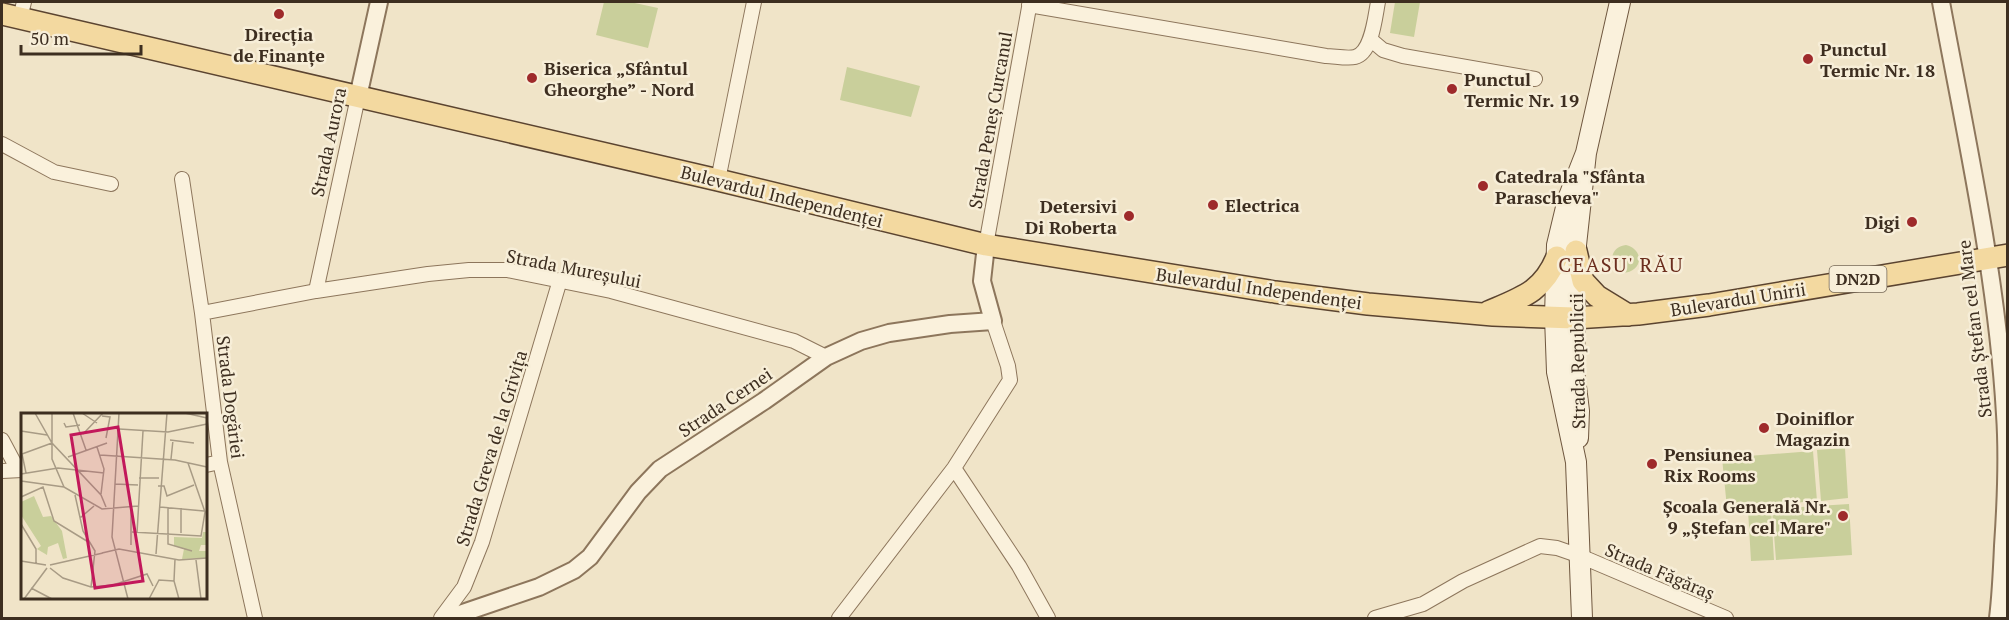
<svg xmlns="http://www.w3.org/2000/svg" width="2009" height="620" viewBox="0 0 2009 620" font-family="'PT Serif',serif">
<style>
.green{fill:#c9cf9b}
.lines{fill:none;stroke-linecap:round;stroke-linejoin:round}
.minor-casing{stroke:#8d765c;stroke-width:16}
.tertiary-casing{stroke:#8d765c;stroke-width:20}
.secondary-casing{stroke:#6f573f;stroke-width:22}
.primary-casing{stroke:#5b4430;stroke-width:24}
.minor{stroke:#faf1dc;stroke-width:14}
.tertiary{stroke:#faf1dc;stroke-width:16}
.secondary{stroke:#faf1dc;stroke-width:20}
.primary{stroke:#f3d9a0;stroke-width:21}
.poi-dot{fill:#9e2a2b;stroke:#f7eed8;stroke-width:2}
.labels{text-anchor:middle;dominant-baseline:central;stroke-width:5;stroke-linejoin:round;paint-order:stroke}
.shield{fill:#f7eed8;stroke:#756857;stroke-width:1.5}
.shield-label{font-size:16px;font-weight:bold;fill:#3d2e20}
.poi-label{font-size:18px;font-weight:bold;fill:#3d2e20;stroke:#f7eed8;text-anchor:start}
.street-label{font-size:18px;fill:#3d2e20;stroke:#f7eed8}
.neighbourhood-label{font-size:20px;letter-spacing:1.5px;fill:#6b2e1e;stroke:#f7eed8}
.inset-road{fill:none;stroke:#a89b85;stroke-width:1.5}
.view{fill:#c2185b;fill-opacity:0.15;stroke:#c2185b;stroke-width:3}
.inset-edge{fill:none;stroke:#3d2e20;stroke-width:3}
</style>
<rect width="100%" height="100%" fill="#f0e4c8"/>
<!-- green -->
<path class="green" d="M604,2H630L658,8L648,48L596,35Z
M1395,2H1420L1414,37L1390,33Z
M847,67L920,86L911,117L840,100Z
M1626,245C1646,250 1642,274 1621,273L1624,264L1621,261L1612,263C1611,253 1616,246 1626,245Z
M1845,448L1848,498L1821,501L1817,450Z
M1813,451L1817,501L1727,508L1722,458Z
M1849,504L1852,555L1776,560L1772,509Z
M1771,509L1774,560L1751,561L1748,510Z"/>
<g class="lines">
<!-- minor casing -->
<g class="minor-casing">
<path id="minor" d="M1029,5L1326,56C1334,56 1347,59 1355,57C1372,53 1375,17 1378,2
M20,18L24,2
M1370,39L1383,50L1403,56L1535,79
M2,144L54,172L111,184
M182,179L202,313L220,462L255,618
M718,180L754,2
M986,245L1030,2
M316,291L358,97
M202,313L316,291L428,274L469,270H507L611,291L794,341L826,357
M2,440L18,470
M206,465L220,462
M954,468L1019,566L1048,618
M2,471L22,470
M441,618L464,587L482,542L560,280
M839,618L954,468L1010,380L1008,366L993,321
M1375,618L1423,604L1463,581L1540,546L1557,548L1580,556L1726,618"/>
</g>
<!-- tertiary casing -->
<g class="tertiary-casing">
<path id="tertiary" d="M1941,2C1966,138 1997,275 2005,414C2008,458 2006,502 2003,546C2002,570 2001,594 1998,618
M358,97L379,2
M448,618L539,587L574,570L590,557L638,492L660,469L764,401L826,357L861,341L889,333L950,324L993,321L982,281L986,245"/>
</g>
<!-- secondary casing -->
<g class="secondary-casing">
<path id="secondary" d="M1578,438L1579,411L1574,370L1576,245L1586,153L1620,2
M1582,618L1576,462L1557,372L1555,317L1557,245L1568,199L1586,153"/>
</g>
<!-- primary casing -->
<g class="primary-casing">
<path id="primary" d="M2,14L718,180L986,245L1275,292L1368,304L1493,315L1574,318L1638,314L1709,305L2008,255
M1576,251L1583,281L1597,296L1628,315
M1488,312C1521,298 1543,292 1557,257"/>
</g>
<!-- minor -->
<use href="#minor" class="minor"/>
<!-- tertiary -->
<use href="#tertiary" class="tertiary"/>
<!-- secondary -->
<use href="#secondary" class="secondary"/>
<!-- primary -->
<use href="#primary" class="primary"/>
</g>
<!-- markers -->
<g class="poi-dot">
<circle cx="279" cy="14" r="6"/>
<circle cx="1808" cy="59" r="6"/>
<circle cx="532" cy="78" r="6"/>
<circle cx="1452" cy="89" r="6"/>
<circle cx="1483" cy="186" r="6"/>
<circle cx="1213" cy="205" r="6"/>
<circle cx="1129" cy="216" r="6"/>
<circle cx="1912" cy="222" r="6"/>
<circle cx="1764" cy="428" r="6"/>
<circle cx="1652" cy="464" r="6"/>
<circle cx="1843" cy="516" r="6"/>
</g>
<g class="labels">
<!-- shield labels -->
<rect class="shield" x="1829.5" y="266" width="57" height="26" rx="4.5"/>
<g class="shield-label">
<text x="1858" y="279">DN2D</text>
</g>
<!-- poi labels -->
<g class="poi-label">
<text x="279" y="34" text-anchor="middle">Direcția<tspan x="279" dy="21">de Finanțe</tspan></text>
<text x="1820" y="49">Punctul<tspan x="1820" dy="21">Termic Nr. 18</tspan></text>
<text x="544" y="68">Biserica „Sfântul<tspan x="544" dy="21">Gheorghe” - Nord</tspan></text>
<text x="1464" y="79">Punctul<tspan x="1464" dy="21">Termic Nr. 19</tspan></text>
<text x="1495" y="176">Catedrala "Sfânta<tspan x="1495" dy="21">Parascheva"</tspan></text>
<text x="1225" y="205">Electrica</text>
<text x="1117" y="206" text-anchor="end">Detersivi<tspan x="1117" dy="21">Di Roberta</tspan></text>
<text x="1900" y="222" text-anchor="end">Digi</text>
<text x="1776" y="418">Doiniflor<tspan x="1776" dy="21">Magazin</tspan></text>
<text x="1664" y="454">Pensiunea<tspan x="1664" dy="21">Rix Rooms</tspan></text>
<text x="1831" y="506" text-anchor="end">Școala Generală Nr.<tspan x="1831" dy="21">9 „Ștefan cel Mare"</tspan></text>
</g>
<!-- street labels -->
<g class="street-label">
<text transform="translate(990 120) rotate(-80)">Strada Peneș Curcanul</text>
<text transform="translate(328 142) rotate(-78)">Strada Aurora</text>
<text transform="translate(782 196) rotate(14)">Bulevardul Independenței</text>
<text transform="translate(574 268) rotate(11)">Strada Mureșului</text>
<text transform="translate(1259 288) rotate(8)">Bulevardul Independenței</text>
<text transform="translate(1738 299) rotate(-9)">Bulevardul Unirii</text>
<text transform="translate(1974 329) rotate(-97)">Strada Ștefan cel Mare</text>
<text transform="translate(1577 361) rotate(-91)">Strada Republicii</text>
<text transform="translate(231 397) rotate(83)">Strada Dogăriei</text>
<text transform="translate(725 402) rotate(-34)">Strada Cernei</text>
<text transform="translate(491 448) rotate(-73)">Strada Greva de la Grivița</text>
<text transform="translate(1660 571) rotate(23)">Strada Făgăraș</text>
</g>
<!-- neighbourhood labels -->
<g class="neighbourhood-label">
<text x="1621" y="264">CEASU' RĂU</text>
</g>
</g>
<!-- overview -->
<g transform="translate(21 413)">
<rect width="186" height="186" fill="#f0e4c8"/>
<path d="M13,83L22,104L30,103L41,118L46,145L42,146L37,130L27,134L26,142L16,136L20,133L0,102V89ZM182,119H186V132H180L178,138H186V145L161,146L163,136L153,133V124L181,125Z" fill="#c9cf9b"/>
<path class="inset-road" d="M14,0L31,30L80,82L85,94M31,0V46L43,74M52,0L65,37M61,0L76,10M98,0L91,124L107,186M164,0L186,5M81,3L89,4L85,25M43,10L45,14L59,12M98,16L147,19L186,11M0,18L26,22M62,21L82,0M149,27L173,30M76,34L83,56L80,81M79,42L154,47L186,54M47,44L86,30M150,46L152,27M5,60L1,41L31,30M0,61L37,55L83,60M118,65H138M0,68L43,74L81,96L117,93M94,71L117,72M137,73H143L146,83L173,72M54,82L62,118L74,138L70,174M0,84L22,74L33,108L69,130M110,93V132M139,94L183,98M147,94V131L171,138M160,95V120M59,105L73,93M0,111L15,136V150M111,119L180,123L184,99L167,50M116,120L122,18M81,140L98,136L158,147L186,145M135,141L146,0M154,146L153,168L158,186M175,147L180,186M0,148L25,152M29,152L82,140M29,155L42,165L70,174L92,172L126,161L132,173M10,175L31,186M3,186L26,155M128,186L138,167L153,168"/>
<path class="view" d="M97,14L122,168L74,175L50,22Z"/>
<rect width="186" height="186" class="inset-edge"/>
</g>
<!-- border -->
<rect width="2009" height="620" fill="none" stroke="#3d2e20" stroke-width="6"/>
<!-- scale -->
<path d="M21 45v9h120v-9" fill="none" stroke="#3d2e20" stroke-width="3"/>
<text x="30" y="45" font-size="18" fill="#3d2e20" stroke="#f7eed8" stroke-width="4.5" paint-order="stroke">50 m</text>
</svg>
